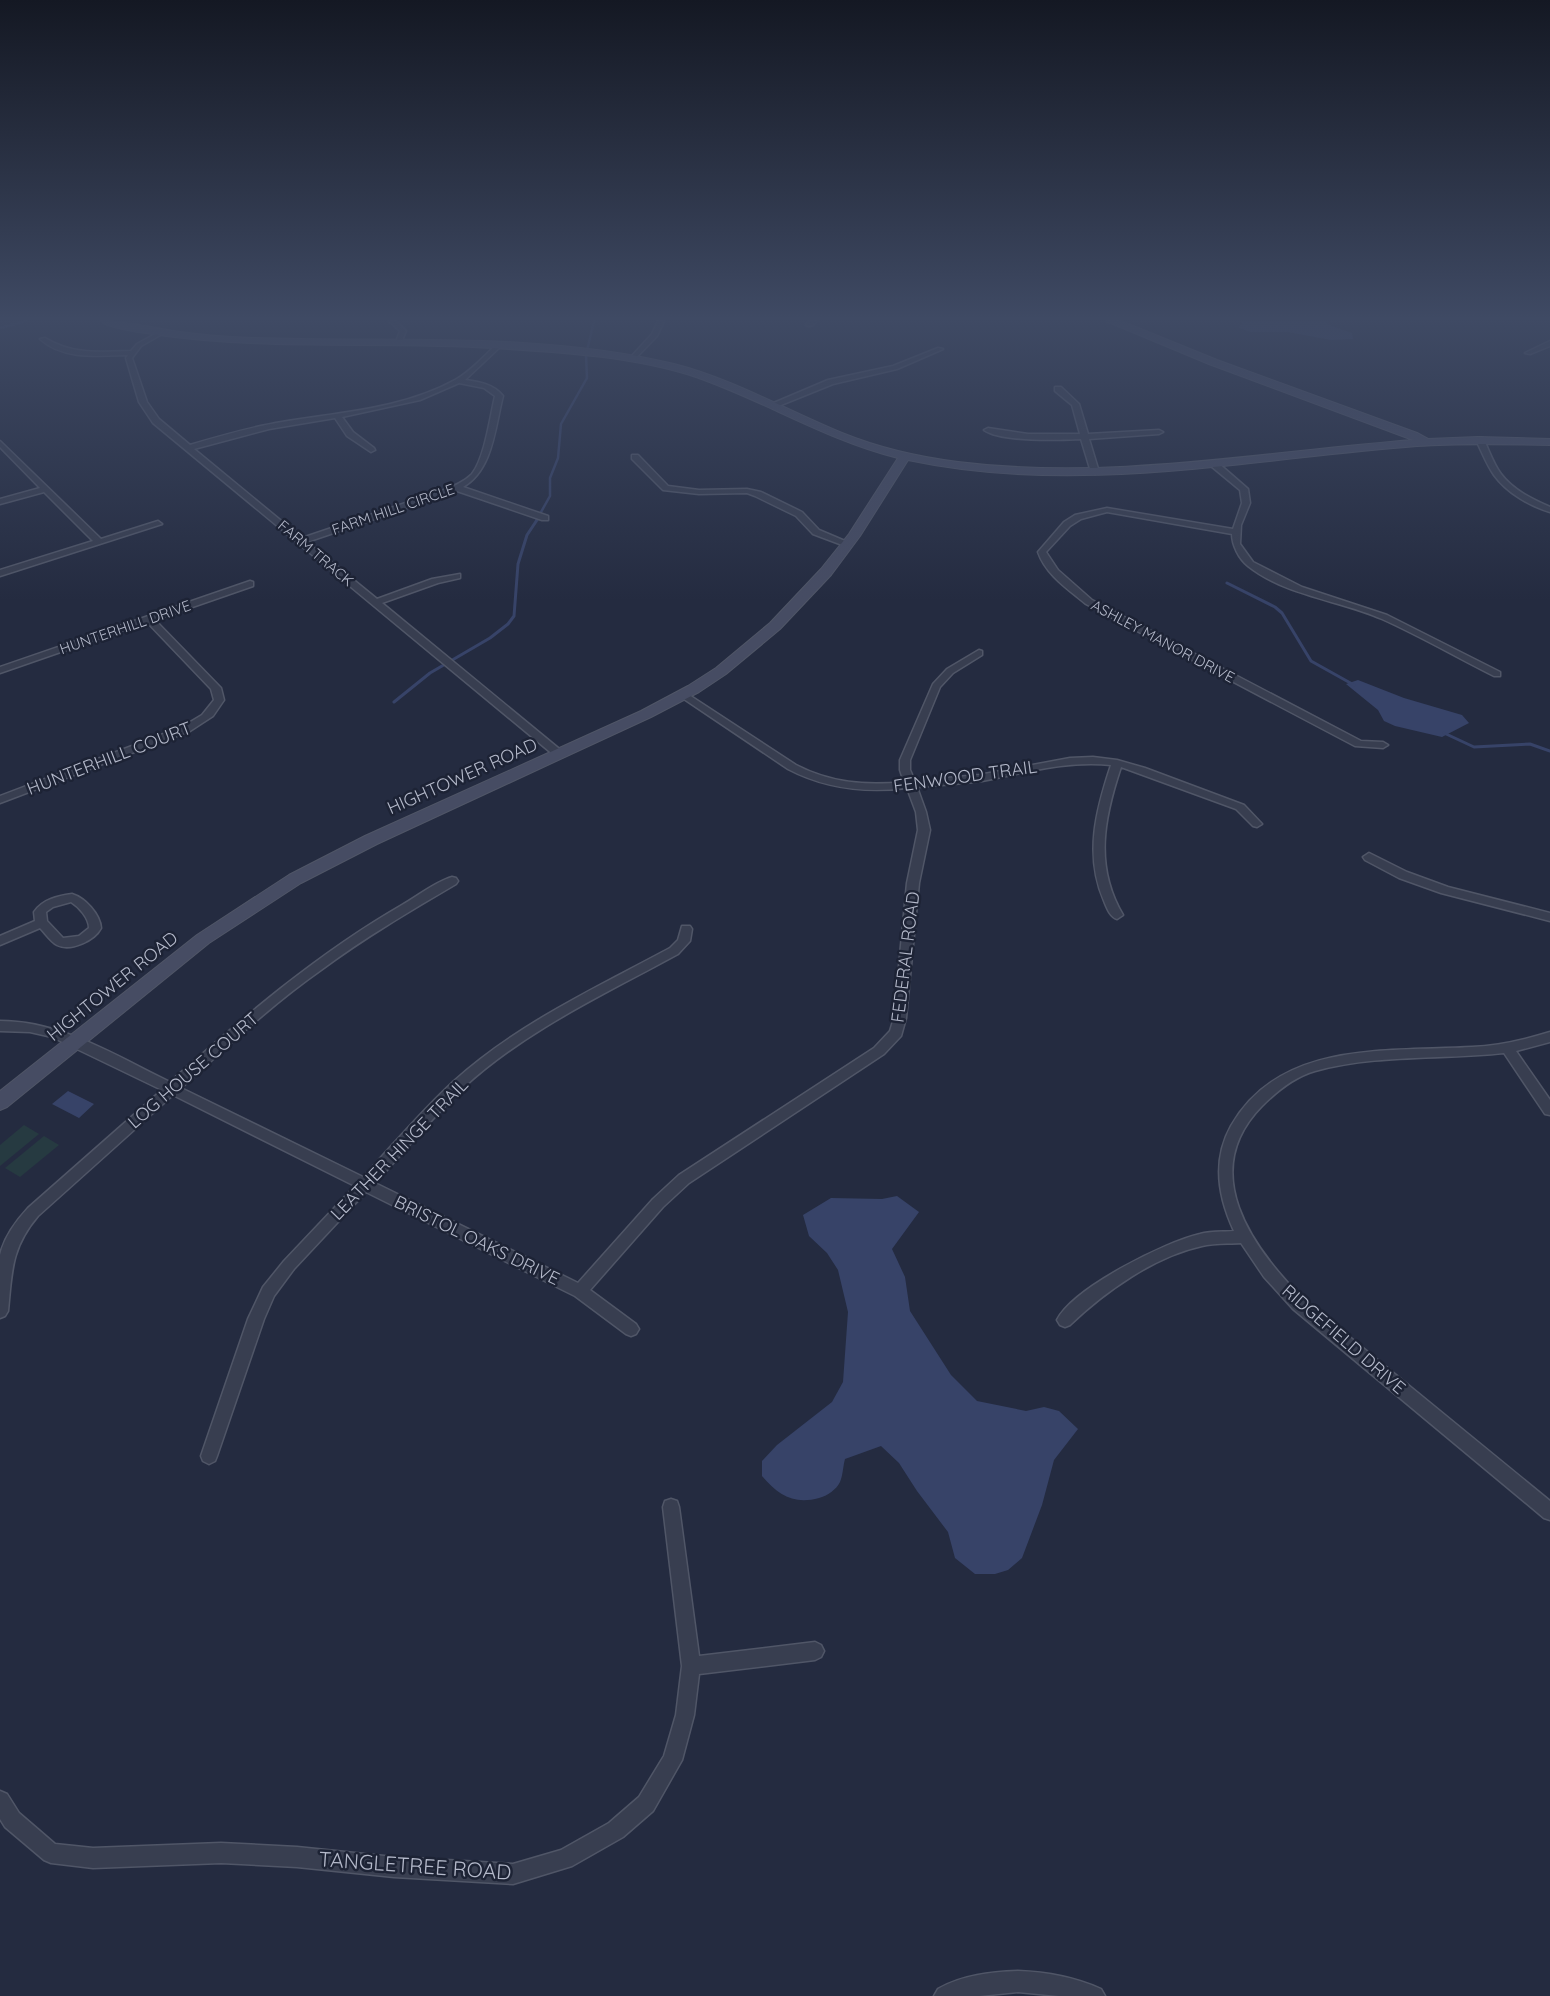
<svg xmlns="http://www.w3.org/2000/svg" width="1550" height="1996" viewBox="0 0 1550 1996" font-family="Quicksand,sans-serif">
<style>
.green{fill:#263a41}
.water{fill:#374368}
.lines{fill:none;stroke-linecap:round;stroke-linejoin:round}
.stream-far1{stroke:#374368;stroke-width:2.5}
.stream{stroke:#374368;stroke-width:3}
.street-casing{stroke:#505667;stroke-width:3}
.secondary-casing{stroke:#505667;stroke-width:2}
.street{fill:#383e50;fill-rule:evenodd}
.secondary{fill:#464c63;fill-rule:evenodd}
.labels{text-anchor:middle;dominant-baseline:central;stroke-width:5;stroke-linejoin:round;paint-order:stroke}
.far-street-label{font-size:15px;fill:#b4b9ca;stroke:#1d2335}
.street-label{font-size:18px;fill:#b4b9ca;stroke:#1d2335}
.near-street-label{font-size:21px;fill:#b4b9ca;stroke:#1d2335}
</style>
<rect width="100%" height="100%" fill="#242b40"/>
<!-- green -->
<path class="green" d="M24,1125L39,1134L0,1166V1145Z
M44,1136L59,1145L20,1177L5,1168Z"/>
<!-- water -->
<path class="water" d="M1243,321H1325L1329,325L1352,333L1353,339L1331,340L1288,332H1251L1239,328Z
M1358,680L1404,698L1462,715L1469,723L1442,737L1395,726L1384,721L1378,710L1346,684Z
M68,1091L94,1104L79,1118L52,1104Z
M897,1196L919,1212L892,1249L905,1277L910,1311L951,1375L977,1401L1026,1411L1044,1407L1059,1411L1078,1429L1054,1460L1042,1505L1022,1558L1008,1570L995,1574H975L955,1558L948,1532L917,1491L899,1463L881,1446L845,1459C843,1466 843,1475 840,1482C837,1489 827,1496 819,1498C794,1505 778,1495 762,1476V1461L777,1445L832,1402L843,1382L848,1312L838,1270L827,1253L809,1236L803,1215L831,1198L882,1199Z"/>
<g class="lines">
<!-- stream-far1 -->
<path class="stream-far1" d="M0,328L26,321
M536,521L550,496V478L558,458L561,424L587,378L586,355L594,321"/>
<!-- stream -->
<path class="stream" d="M1227,583L1275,607L1282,613L1311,661L1354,685
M394,702L430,673L490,638L508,624L514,616L518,564L527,535L537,520
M1444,733L1474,747L1530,744L1550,751"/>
<!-- street casing -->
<g class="street-casing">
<path id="street" d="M389,321H396L406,331L401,343L396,342L400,331Z
M658,321H664L657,336L634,360H630V358L652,334Z
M809,321H817L811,326H807L806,325Z
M157,333L162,334L141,346L132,358L147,402L159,419L190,445C220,436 251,427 282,422C341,412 402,409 455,380C471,371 483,357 496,345H500V347L465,380C479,382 494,384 503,396C495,427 493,470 463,487L548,516V520H542L457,491L307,542L377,599L432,579L460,574V578L438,583L382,603L563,752L564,754L563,756H555L153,423L139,402L126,358L128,355C98,356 63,360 40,339L45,338C73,355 100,352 131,351L137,344ZM459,383L484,388L495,396C490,417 485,457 472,474C463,483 450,488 438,492L302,538L194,449L269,429L335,418L347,436L371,452L375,450L374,448L353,432L342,417L420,400Z
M1550,341V346L1530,354L1525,353Z
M938,348L943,349L897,369L833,384L776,407L769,405L828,380L893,366Z
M1055,387H1061L1079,404L1088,434L1159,430L1163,432L1159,434L1089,439L1099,472L1095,474L1091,472L1081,439C1060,440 1001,442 984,430L988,428L1028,434H1080L1072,405L1055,391Z
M1477,438H1483C1489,450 1493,463 1501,474C1513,490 1532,499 1550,507V512C1530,506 1507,493 1494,475C1487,465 1482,452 1476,440Z
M0,441L101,539L158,521L162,524L0,576V570L93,541L44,492L0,504V499L40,488L0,447Z
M632,455H638L668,486L699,490L747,489L761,492L802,512L819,530L852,544L845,546L813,534L796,516L755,496L747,493L699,494L663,490L632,459Z
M1211,462H1217L1248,489L1250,503L1241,525L1240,544L1253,562L1302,587L1387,615L1500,672V676H1494C1456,657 1420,636 1382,619C1339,600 1286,596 1248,566C1239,559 1232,545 1232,534L1107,512L1081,519L1070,526L1046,552L1058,570L1092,600L1361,741L1383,742L1388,745L1383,748L1355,746L1086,604C1068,589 1046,575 1038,552L1064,522L1075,515L1107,508L1233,529L1242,503L1240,490L1211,466Z
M250,581L253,582V586L155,620L221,688L224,700L213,716L190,731L0,803V796L182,727L202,715L214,700L211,689L147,622L0,673V667Z
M979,650L982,651V655L953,673L940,687L910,760V770L915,781L979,775L1070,758L1093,757L1117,760L1145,768L1244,805L1262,824L1257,827L1253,826L1236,809L1121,767C1104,818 1094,866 1123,915L1117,919C1110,917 1107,908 1104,901C1084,855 1096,810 1111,765C1067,760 1025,773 982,781C961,784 938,785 917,787L926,812L930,830L919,883L906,1018L901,1036L884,1054L689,1183L663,1207L590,1290L636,1324L639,1329L636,1334L631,1336L626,1334L575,1296L366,1192L294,1269L274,1296L264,1319L217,1456L215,1461L209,1464L203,1461L201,1456L248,1319L263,1287L284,1261L355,1186L173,1095L38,1216C11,1248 12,1271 8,1311L5,1316L0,1318C0,1299 0,1273 0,1255C4,1237 16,1221 28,1208L162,1090L52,1037L30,1032L0,1031V1021C62,1021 116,1056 170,1082C244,1017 317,954 402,905C418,896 435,882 452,877L456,878L458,881L456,884C410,911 364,938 321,970C271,1005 227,1047 181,1088L363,1177C393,1145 422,1110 454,1081C517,1024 596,988 670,948L678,940L682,926H690L692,929L690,941L678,954C605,994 524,1031 463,1088C432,1118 404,1152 375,1183L578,1283L653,1199L679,1175L874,1048L890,1031L894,1018L907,883L918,830L916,812L907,788C865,793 826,789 788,769L678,695L680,693H686L796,765C831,783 865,786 904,782L900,770V760L933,684L947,669Z
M1369,853L1407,872L1448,887L1550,913V921L1441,893L1399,878L1365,860L1363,857Z
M72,894C85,898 100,914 101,928C95,940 71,952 57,945C51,942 45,933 40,928L0,945V936L35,921L34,912C43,899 58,896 72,894ZM71,902C79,907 89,918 89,928L79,936L63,938L47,921L46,912L53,907Z
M1550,1032V1042L1516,1051L1550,1100V1115L1545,1114L1504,1053C1441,1060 1376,1054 1315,1071C1294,1077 1277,1091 1262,1106C1197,1172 1252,1247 1303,1299L1550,1501V1520L1544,1518L1293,1309L1264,1277L1241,1243C1228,1244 1215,1243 1202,1246C1155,1256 1104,1292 1070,1325L1065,1327L1060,1325L1057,1320C1073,1288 1165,1242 1200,1234C1211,1231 1223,1232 1234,1231C1218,1197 1212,1160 1231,1126C1280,1040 1387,1052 1472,1047C1499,1046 1524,1040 1550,1032Z
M671,1499L677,1501L679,1507L699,1656L815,1642L821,1645L824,1651L821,1657L815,1660L699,1674L694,1715L682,1760L653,1811L623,1837L572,1866L513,1884L394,1877L297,1867L221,1863L93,1868L51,1863L44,1860L5,1827L0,1819V1791L7,1794L19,1813L55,1844L93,1848L221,1843L297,1847L394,1857L513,1864L561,1850L609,1823L639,1797L664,1756L676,1715L682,1666L663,1507L665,1501Z
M1018,1971C1047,1972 1074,1977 1101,1989L1105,1996H1059L1018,1992L979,1996H934L938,1989C962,1975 991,1972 1018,1971Z"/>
</g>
<!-- secondary casing -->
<g class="secondary-casing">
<path id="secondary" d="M100,321C125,321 149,327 173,331C200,335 227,337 253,338C393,343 537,331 674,364C733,379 786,410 842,433C879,448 918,457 958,462C1111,481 1261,452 1413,440L1209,364L1106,321H1121L1217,360L1417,433L1428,439L1478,437L1550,439V445C1506,444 1462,443 1417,446C1247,459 1078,496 908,460L860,536L831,575L780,629L726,674L699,692L651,717L377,844L301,883L209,943L7,1107L0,1110V1091L197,935L289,875L365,836L641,711L688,686L716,668L770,623L821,569L849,534L898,458C826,440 765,401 696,377C633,356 558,352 493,348C379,341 265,351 152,334C139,332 110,329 100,321Z"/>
</g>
<!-- street -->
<use href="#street" class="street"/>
<!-- secondary -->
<use href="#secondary" class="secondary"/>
</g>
<!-- sky -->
<linearGradient id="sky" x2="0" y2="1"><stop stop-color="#141823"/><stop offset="0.53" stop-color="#3f4a64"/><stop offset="1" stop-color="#3f4a64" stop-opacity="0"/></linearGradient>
<rect width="1550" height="601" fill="url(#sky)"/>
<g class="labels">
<!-- far-street labels -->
<g class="far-street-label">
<text transform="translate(393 509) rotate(-19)">FARM HILL CIRCLE</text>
<text transform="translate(316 553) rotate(40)">FARM TRACK</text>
<text transform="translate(125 627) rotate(-19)">HUNTERHILL DRIVE</text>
<text transform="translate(1163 641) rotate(28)">ASHLEY MANOR DRIVE</text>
</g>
<!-- street labels -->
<g class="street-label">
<text transform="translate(109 758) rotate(-21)">HUNTERHILL COURT</text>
<text transform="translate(462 776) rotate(-24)">HIGHTOWER ROAD</text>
<text transform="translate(965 776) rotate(-8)">FENWOOD TRAIL</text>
<text transform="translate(905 957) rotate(-83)">FEDERAL ROAD</text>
<text transform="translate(112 986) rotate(-39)">HIGHTOWER ROAD</text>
<text transform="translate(193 1070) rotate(-41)">LOG HOUSE COURT</text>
<text transform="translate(399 1149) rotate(-46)">LEATHER HINGE TRAIL</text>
<text transform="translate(477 1240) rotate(26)">BRISTOL OAKS DRIVE</text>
<text transform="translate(1344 1339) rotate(41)">RIDGEFIELD DRIVE</text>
</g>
<!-- near-street labels -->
<g class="near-street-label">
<text transform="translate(415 1865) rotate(4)">TANGLETREE ROAD</text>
</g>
</g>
</svg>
